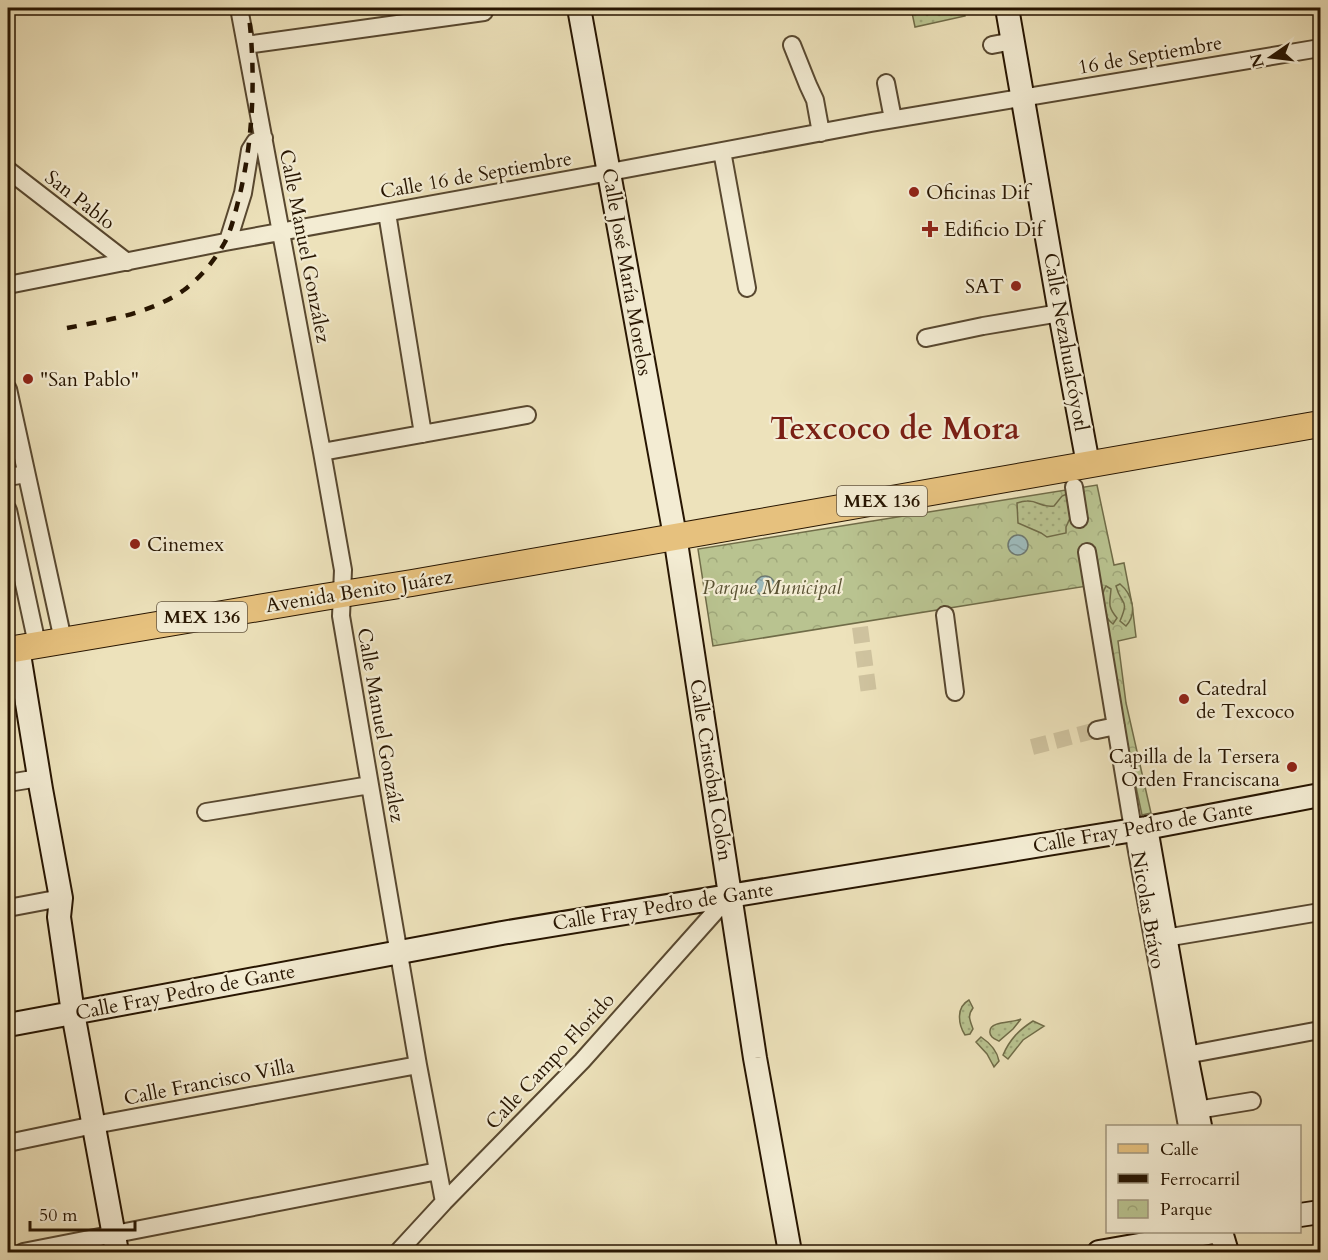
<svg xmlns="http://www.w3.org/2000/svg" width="1328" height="1260" viewBox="0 0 1328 1260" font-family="Cardo,serif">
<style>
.park{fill:url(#park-crowns);stroke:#706c48;stroke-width:1.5}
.garden{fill:url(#garden-dots);stroke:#706c48;stroke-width:1.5}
.water{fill:url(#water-waves);stroke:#6e7971;stroke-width:1.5}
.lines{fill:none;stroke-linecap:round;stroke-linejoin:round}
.street-tunnel{stroke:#cfc39f;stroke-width:16;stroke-dasharray:16 8;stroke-linecap:butt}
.street-casing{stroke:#584830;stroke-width:20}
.secondary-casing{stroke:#271501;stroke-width:26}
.primary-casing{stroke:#271501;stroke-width:28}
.street{stroke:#f3ecd3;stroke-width:16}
.secondary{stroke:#f3ecd3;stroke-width:22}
.primary{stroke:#e6c17e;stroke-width:26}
.rail{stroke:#271501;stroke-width:4.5;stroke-dasharray:10 10;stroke-linecap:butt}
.poi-dot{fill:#8f2418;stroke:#f3ecd3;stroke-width:2}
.labels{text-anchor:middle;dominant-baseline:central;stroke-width:4.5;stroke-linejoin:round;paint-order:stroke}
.shield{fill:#f3ecd3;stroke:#645640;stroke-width:1.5}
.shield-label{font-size:18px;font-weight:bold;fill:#271501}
.street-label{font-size:20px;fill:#271501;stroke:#f3ecd3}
.poi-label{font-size:20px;fill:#271501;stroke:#f3ecd3;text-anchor:start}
.park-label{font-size:20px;font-style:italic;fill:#5a5233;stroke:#f3ecd3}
.town-label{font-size:32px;font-weight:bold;fill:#7a1f14;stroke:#f3ecd3}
</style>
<defs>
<pattern id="park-crowns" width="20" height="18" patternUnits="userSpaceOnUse" patternTransform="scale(1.5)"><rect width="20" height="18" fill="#b9c390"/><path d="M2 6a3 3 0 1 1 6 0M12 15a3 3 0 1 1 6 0" fill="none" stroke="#9fa77a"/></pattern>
<pattern id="garden-dots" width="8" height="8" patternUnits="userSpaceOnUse" patternTransform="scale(1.5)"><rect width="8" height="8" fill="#b9c390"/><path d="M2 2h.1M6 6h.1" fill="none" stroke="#9fa77a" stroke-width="1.8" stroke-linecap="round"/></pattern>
<pattern id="water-waves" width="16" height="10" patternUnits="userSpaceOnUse" patternTransform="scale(1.5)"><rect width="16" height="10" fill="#9ebbbc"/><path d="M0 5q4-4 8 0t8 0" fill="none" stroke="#88a0a0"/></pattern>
</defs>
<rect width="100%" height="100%" fill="#ede2bb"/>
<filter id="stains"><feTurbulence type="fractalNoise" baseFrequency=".00333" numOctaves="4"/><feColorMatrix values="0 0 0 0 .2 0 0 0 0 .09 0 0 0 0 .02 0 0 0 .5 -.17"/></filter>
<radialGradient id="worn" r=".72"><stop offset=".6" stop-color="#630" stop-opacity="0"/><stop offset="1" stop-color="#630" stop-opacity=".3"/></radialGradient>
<!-- park -->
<path class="park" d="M1097,485L1114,565L1124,563L1132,604L1136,637L1118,641L1126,703L1151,813L1142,815L1093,585L713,646L698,549Z"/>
<!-- garden -->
<path class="garden" d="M911,8H963L965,16L915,27Z
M1069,493L1071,516L1066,527V533L1047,537L1041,533L1018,523L1017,503C1020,502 1024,501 1027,501C1038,500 1040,508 1054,506L1062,496Z
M1120,584C1132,594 1138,613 1126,626L1120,621C1130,598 1121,606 1116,586Z
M1106,586L1111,589C1110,603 1107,606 1117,618L1113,624C1102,616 1099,598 1106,586Z
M969,1000L973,1008C967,1016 970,1020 973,1029L970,1034L965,1035C958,1024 956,1007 969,1000Z
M1021,1019L1013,1029L999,1041C995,1039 989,1037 990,1031C990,1021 1013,1023 1021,1019Z
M1033,1021L1044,1026L1023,1040L1008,1059L1003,1055C1010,1039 1019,1030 1033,1021Z
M981,1037C990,1043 997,1050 999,1061L994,1067L987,1054L976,1042Z"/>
<!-- water -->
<path class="water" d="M1008 545a10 10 0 1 1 20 0a10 10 0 1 1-20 0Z
M755 586a10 10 0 1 1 20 0a10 10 0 1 1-20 0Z"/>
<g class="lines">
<!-- street-tunnel -->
<path class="street-tunnel" d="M860,627L869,694
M1032,747L1097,730"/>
<!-- street casing -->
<g class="street-casing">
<path id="street" d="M239,8L322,452L343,570L341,616L418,1065L444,1202
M246,45L484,12
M792,45L808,85L815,100L821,133
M992,45L1013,41
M886,83L893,119
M722,151L747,288
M8,170L127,262
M387,213L423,434
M228,241L243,193L250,150L255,142L264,138
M8,285L225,242L610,172L871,123L1320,48
M926,338L983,326L1060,313
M8,389L63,640
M322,452L527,415
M8,477L26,474
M1074,487L1079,519
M8,510L37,644
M1087,552L1133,829L1187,1126
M945,615L955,692
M1097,730L1116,726
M8,783L39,778
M206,812L370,785
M8,908L61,898
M1165,938L1320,912
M1186,1055L1320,1030
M1197,1110L1252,1101
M8,1143L94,1125L418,1065
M23,1252L438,1171
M398,1252L444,1202L582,1061L730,895"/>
</g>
<!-- secondary casing -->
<g class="secondary-casing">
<path id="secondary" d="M579,8L675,536L755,1058L790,1252
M1007,8L1060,313L1088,464
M18,648L41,789L61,898L59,917L73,1013L117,1252
M1146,828L1186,1055L1200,1126
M8,1025L502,933L1146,828L1320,795
M1300,1215L1320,1212
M1221,1232L1227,1252
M1099,1252L1214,1232"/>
</g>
<!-- primary casing -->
<g class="primary-casing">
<path id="primary" d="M8,650L324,597L412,583L1320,424"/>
</g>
<!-- street -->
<use href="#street" class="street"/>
<!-- secondary -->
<use href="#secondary" class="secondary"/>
<!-- primary -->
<use href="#primary" class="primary"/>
<!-- rail -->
<path class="rail" d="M67,328C107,320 150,314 184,290C201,277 215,260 225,242C232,228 235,213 239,198C254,137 256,70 248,8"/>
</g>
<!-- markers -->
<g class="poi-dot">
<circle cx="914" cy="192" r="6"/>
<path d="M927 220h6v6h6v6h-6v6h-6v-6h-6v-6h6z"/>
<circle cx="1016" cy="286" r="6"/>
<circle cx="28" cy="379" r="6"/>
<circle cx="135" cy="544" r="6"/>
<circle cx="1184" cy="699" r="6"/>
<circle cx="1292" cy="767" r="6"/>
</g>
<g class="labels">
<!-- shield labels -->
<g class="shield">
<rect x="837" y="486" width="90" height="30" rx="4.5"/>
<rect x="157" y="602" width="90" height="30" rx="4.5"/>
</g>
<g class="shield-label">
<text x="882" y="501">MEX 136</text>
<text x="202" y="617">MEX 136</text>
</g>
<!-- street labels -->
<g class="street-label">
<text transform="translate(1150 55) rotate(-10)">16 de Septiembre</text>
<text transform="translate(476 175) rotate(-10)">Calle 16 de Septiembre</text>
<text transform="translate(80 200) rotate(38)">San Pablo</text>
<text transform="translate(305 246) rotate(79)">Calle Manuel González</text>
<text transform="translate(627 272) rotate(80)">Calle José María Morelos</text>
<text transform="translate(1066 342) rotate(80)">Calle Nezahualcóyotl</text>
<text transform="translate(359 591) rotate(-9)">Avenida Benito Juárez</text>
<text transform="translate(381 725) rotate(80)">Calle Manuel González</text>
<text transform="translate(711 770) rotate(81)">Calle Cristóbal Colón</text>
<text transform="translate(1143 827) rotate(-10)">Calle Fray Pedro de Gante</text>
<text transform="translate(663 906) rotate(-9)">Calle Fray Pedro de Gante</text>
<text transform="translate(1148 910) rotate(80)">Nicolas Brávo</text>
<text transform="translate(185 992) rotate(-11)">Calle Fray Pedro de Gante</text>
<text transform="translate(550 1061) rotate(-47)">Calle Campo Florido</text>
<text transform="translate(209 1082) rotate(-11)">Calle Francisco Villa</text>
</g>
<!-- poi labels -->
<g class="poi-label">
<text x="926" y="192">Oficinas Dif</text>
<text x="944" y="229">Edificio Dif</text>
<text x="1004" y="286" text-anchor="end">SAT</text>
<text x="40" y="379">"San Pablo"</text>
<text x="147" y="544">Cinemex</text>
<text x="1196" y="688">Catedral<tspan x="1196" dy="23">de Texcoco</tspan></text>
<text x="1280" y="756" text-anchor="end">Capilla de la Tersera<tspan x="1280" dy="23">Orden Franciscana</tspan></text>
</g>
<!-- park labels -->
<g class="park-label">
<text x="772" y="587">Parque Municipal</text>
</g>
<!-- town labels -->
<g class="town-label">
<text x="895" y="429">Texcoco de Mora</text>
</g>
</g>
<!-- margin -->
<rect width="1328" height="1260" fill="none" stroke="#ede2bb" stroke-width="30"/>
<rect x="9" y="9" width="1310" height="1242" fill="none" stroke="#271501" stroke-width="3"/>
<rect x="15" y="15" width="1298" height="1230" fill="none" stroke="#271501" stroke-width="1.5"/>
<!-- legend -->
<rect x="1106" y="1125" width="195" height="108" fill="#f3ecd3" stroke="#a1967f" stroke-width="1.5"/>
<rect x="1118" y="1144" width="30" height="9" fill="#e6c17e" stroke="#a1967f" stroke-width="1.5"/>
<text x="1160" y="1155" font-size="18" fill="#271501">Calle</text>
<rect x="1118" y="1174" width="30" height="9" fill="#271501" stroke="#a1967f" stroke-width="1.5"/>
<text x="1160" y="1185" font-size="18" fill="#271501">Ferrocarril</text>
<rect x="1118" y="1200" width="30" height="18" fill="url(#park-crowns)" stroke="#a1967f" stroke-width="1.5"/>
<text x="1160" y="1215" font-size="18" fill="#271501">Parque</text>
<!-- north arrow -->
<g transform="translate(1271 57) rotate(256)" stroke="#f3ecd3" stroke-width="4.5" paint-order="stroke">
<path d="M0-4.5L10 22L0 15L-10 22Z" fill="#271501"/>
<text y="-9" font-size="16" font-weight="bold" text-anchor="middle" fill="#271501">N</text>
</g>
<!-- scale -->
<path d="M30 1221v9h105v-9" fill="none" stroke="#271501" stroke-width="3"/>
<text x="39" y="1221" font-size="18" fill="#271501" stroke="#f3ecd3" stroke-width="4.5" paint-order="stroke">50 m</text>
<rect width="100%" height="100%" filter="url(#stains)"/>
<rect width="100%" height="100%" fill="url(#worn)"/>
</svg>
